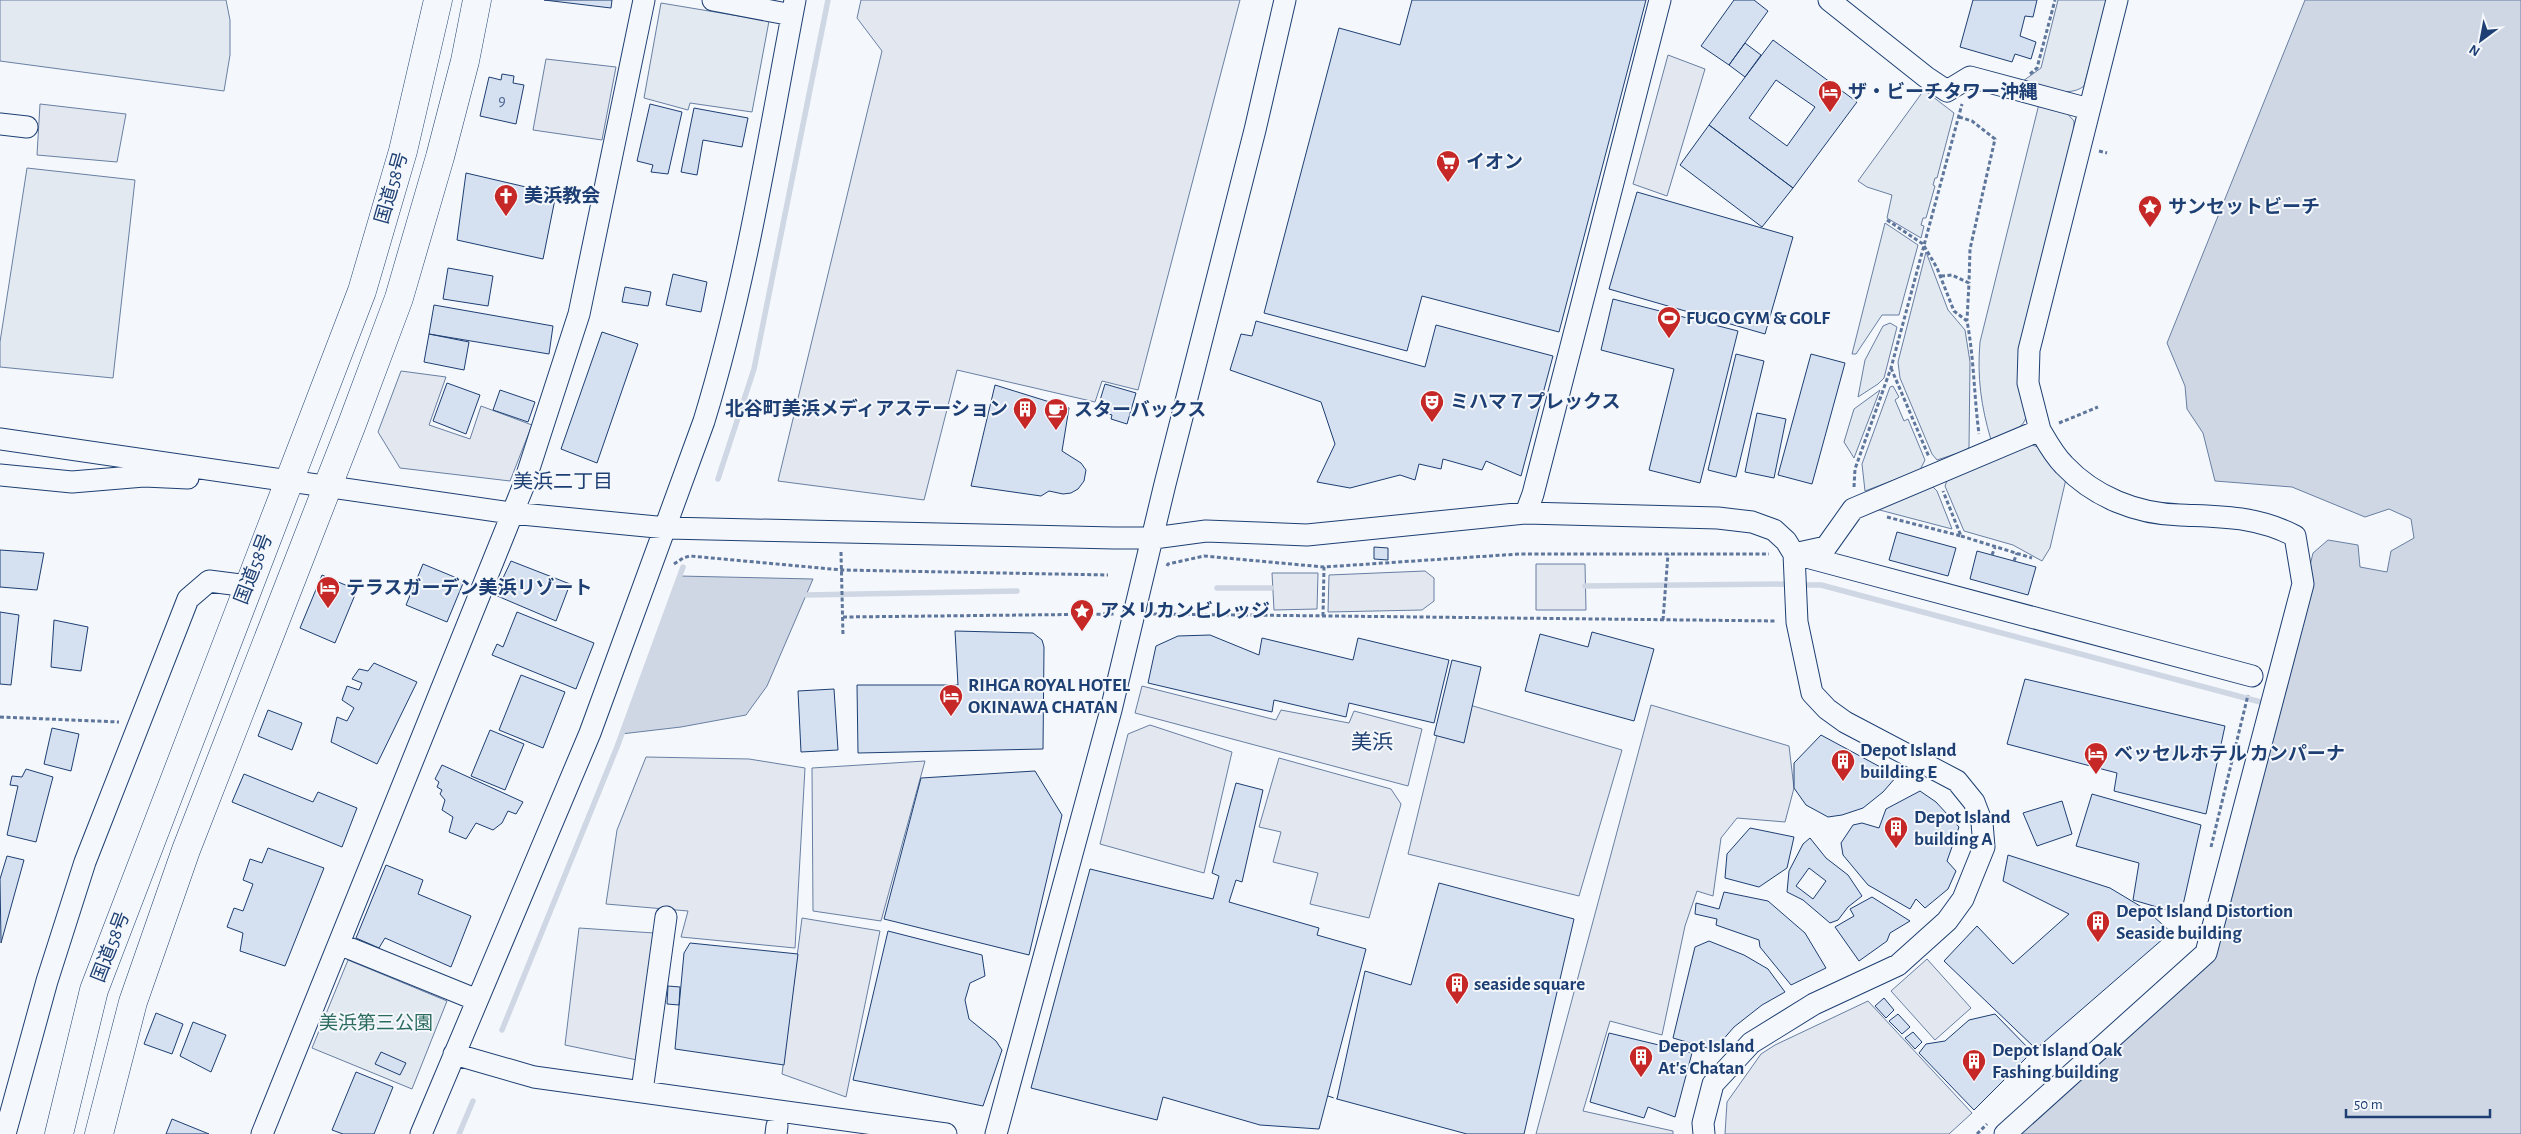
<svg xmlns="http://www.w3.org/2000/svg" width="2521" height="1134" viewBox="0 0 2521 1134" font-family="'Alegreya Sans','Noto Sans JP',sans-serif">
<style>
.green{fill:#e3e9f0;stroke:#687fa3}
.parking{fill:#e3e8f0;stroke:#687fa3}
.water{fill:#cfd7e4;stroke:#687fa3}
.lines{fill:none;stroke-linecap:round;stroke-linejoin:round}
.stream{stroke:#cfd7e4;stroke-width:5.5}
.building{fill:#d5e0f0;stroke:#1d3f73;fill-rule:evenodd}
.minor-casing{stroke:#1d3f73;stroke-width:23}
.highway-casing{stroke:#1d3f73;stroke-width:29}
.path{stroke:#5e769c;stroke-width:3;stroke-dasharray:4 2.5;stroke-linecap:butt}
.minor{stroke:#f4f7fb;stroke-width:21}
.highway{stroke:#f4f7fb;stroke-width:28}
.fence{stroke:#1d3f73;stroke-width:1;stroke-dasharray:6 2.5;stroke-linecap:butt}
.labels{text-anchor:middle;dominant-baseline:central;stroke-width:4;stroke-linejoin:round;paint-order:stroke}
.number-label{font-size:16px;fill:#4b6792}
.poi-label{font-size:19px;font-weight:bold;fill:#1d3f73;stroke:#f4f7fb;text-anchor:start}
.street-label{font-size:19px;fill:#1d3f73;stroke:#f4f7fb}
.park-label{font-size:19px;fill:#2c6c60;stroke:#f4f7fb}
.neighbourhood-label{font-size:20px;fill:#1d3f73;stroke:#f4f7fb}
.quarter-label{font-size:21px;fill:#1d3f73;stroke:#f4f7fb}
</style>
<rect width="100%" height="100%" fill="#f4f7fb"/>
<!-- green -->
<path class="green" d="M0,0H226L230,20V55L224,91L0,61Z
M2058,0H2107L2084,86C2068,99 2041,86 2023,81L2041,68Z
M661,3L769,21L752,112L690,103L688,110L644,98Z
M1924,90L1954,113L1937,178H1935L1933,185L1935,186L1926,218H1923L1921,225L1924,226L1921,238L1887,218L1892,195L1867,187L1858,181Z
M2039,104L2065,111L2074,121V131L2026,418C2020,433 2004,435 1991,440C1981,406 1977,377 1980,342Z
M27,168L135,180L113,378L0,367V342Z
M1885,223L1918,245L1899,315H1882L1856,354H1852Z
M1926,252L1948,310L1965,330L1970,362L1969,447L1967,450L1937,460L1932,454L1900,378L1898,362Z
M1890,323L1897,327L1884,378L1878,384L1858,397L1865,360L1883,326Z
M1893,386L1899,397L1895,400L1904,421L1908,419L1925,460L1920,470L1865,491L1862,464L1890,387Z
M1880,390L1854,458L1844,442L1854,409Z
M2032,445L2038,447L2066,479L2050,548L2042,561L2013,545L1964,531L1945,486L1948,478Z
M1927,485L1933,487L1937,491L1952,529L1872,508Z
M348,960L447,1001L412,1089L312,1048Z"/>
<!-- parking -->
<path class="parking" d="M861,0H1240L1138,390L1102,381L1095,402L957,370L924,500L778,481L882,51L857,18Z
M1668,55L1705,69L1667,196L1633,184Z
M546,59L616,67L602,140L533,130Z
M40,104L126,114L117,162L37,155Z
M401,371L446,377L429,425L470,439L481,406L532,425L510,481L400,468L378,432Z
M1536,564H1585L1586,610H1536Z
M1425,571L1434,578V601L1422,610L1328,612L1329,575Z
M1272,573H1318L1317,609L1274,610Z
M1142,686L1276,720L1281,710L1349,723L1354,711L1422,729L1408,786L1135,713Z
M1446,698L1622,750L1579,896L1408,854Z
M1651,705L1789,746L1794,788L1785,822L1737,818L1721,838L1713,896L1697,891L1685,926L1662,1035L1610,1021L1583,1111L1673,1131V1134H1536Z
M1150,725L1232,752L1204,873L1100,844L1128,734Z
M646,757L749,759L805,768L795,948L681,937L688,911L606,904L617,830Z
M1279,758L1391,789L1401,804L1369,918L1310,904L1318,873L1273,862L1281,832L1259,827Z
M925,761L881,921L813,911L812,768Z
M802,918L880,931L846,1097L782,1074Z
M579,928L654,933L637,1060L565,1045Z
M1927,959L1971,1008L1935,1040L1891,991Z
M1868,1001L1972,1113L1949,1134H1725L1727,1102L1761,1054L1775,1045Z"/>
<!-- water -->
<path class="water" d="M2305,0H2521V1134H2017L2216,953L2313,553L2328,540L2358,545L2360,567L2387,572L2391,551L2414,538L2411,519L2389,509L2365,517L2292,487L2215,481L2203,433L2187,409L2185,386L2167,343Z
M679,576L813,579L767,686L746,715L681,727L621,734Z"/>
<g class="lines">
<!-- stream -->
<path class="stream" d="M718,479L754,369L828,0
M1800,585H1821L2268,704
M1585,586L1791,584
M1217,588H1271
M806,595L1017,591
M502,1030L617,747L683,567
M459,1134L473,1101"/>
</g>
<!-- building -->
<path class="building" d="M544,0H612L611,8Z
M1412,0H1646L1559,332L1422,296L1407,351L1264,313L1339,28L1400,45Z
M1734,0H1754L1768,11L1729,65L1701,46Z
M1973,0H2037L2033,17L2025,16L2020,36L2036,42L2031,59L2015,54L2012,62L1960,47Z
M1773,40L1857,102L1793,188L1709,125ZM1776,80L1815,107L1787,146L1749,118Z
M1745,43L1761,55L1745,77L1729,65Z
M502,74L514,76L513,83L524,85L516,124L480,116L489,77L501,80Z
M650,104L682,112L668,174L651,172L653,165L637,161Z
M694,108L748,118L742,147L703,140L697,175L681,172Z
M1709,125L1793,188L1762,227L1680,165Z
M466,173L556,194L543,259L457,240Z
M1637,192L1793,237L1765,334L1609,289Z
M448,268L493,276L488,306L443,299Z
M673,274L707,282L701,312L666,305Z
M625,287L651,292L648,306L622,302Z
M1613,299L1738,331L1700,483L1649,470L1674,369L1601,350Z
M434,305L553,326L549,354L429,334Z
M1256,321L1425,367L1436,325L1553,356L1521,476L1486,461L1482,470L1443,459L1441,469L1419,464L1415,480L1400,475L1350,488L1317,482L1335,444L1321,402L1230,370L1241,334L1252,336Z
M602,332L638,344L597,463L561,449Z
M429,334L469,342L464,370L424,362Z
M1736,354L1764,361L1736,477L1708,470Z
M1811,354L1845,363L1812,484L1778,475Z
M447,383L480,395L466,434L433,421Z
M1105,384L1136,393L1127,424L1111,419L1112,415L1097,410Z
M995,385L1069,408L1062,451L1081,463L1086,470L1084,481L1078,489L1071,493L1063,494L1049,491L1041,496L971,486Z
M500,390L535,402L528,422L493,410Z
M1757,413L1786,419L1774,478L1745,472Z
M1897,532L1956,548L1948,576L1889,560Z
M1374,547L1388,548V560L1374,559Z
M0,550L44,553L37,590L0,587Z
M1977,551L2036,567L2028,595L1970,579Z
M511,561L570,584L556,621L495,595Z
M423,564L464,581L447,622L406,605Z
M322,575L357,590L335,643L300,628Z
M0,612L19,615L11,685L0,684Z
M517,612L594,643L576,689L492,655L497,644L503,647Z
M54,620L88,627L81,671L51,667Z
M955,631L1033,633L1042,640L1044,647L1043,749L858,753L857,685H958Z
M1592,632L1654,649L1634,721L1525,691L1540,634L1588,647Z
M1210,635L1259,655L1262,638L1353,660L1358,638L1449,660L1434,723L1349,703L1346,717L1274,700L1272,712L1148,683L1156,646L1178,636Z
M1452,660L1481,667L1464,743L1434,735Z
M374,663L417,682L377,764L331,742L337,717L347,721L354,708L342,700L347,686L359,690L362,683L352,679L359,669L368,671Z
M521,675L565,692L543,748L499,730Z
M2025,679L2225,726L2206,814L2114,791L2117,773L2007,744Z
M834,689L838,750L801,752L798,691Z
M268,710L302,723L292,750L258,736Z
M52,728L79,734L71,771L44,764Z
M490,730L524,744L505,790L471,776Z
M1821,735L1897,776L1883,792L1863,808L1842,815L1828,817L1806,805L1794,788V763Z
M442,765L523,802L516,814L508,811L502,823L493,830L476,823L466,839L449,832L453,817L442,810L445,800L440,794L442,790L437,787L439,782L435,779Z
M26,769L53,777L36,842L7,835L18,786L10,785L12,776L22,777Z
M1035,771L1062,815L1029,955L884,919L921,778Z
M244,774L313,802L318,792L357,808L342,847L232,802Z
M1236,783L1263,790L1242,882L1236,880L1229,902L1319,928L1317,935L1366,949L1319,1129L1260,1125L1163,1097L1157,1120L1031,1088L1090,869L1213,899L1219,876L1212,873Z
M1920,791L1936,802L1959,827L1947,861L1956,871L1948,889L1925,908L1916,899L1910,909L1868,885L1843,855L1841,843L1853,825L1862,823L1879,828L1886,809Z
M2092,794L2201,825L2181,914L2133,900L2139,863L2076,846Z
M2062,801L2072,834L2037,846L2023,813Z
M1750,828L1794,837L1787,868L1759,887L1725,878L1727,854Z
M1810,838L1826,858L1848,875L1862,896L1848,907L1838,920L1830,923L1803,900L1787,892L1789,871L1803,844Z
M268,848L324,868L285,966L240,951L243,933L227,927L234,908L243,911L253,884L243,880L250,859L262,863Z
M2008,855L2110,888L2145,909L2171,932L2036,1049L1944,961L1977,926L2013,964L2069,914L2003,881Z
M7,856L24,860L1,943L0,879Z
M386,865L423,880L418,894L471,916L451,967L385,938L379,948L356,938Z
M1809,868L1826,881L1813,899L1796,886Z
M1439,883L1574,919L1524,1134H1467L1337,1099L1365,971L1411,985Z
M1724,892L1768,901L1805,933L1826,968L1791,985L1760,947L1759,940L1716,925L1717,919L1695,914L1696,903L1719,909Z
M1872,897L1910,921L1890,933L1887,941L1859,961L1835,927L1854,916L1850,909Z
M888,931L982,955L985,976L970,983L965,1000L969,1019L996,1041L1002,1050L983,1106L853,1080Z
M1709,941L1744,955L1768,969L1785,992L1762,1005L1734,1027L1714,1050L1673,1038L1695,947Z
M690,943L798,954L784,1065L675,1049L684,953Z
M668,986L680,987L679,1005L667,1004Z
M1884,998L1894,1010L1886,1018L1875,1006Z
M156,1013L183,1024L172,1054L144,1044Z
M1898,1014L1910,1027L1902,1034L1889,1021Z
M1995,1014L2032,1052L1974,1110L1919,1053L1926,1044L1945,1041L1969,1020Z
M193,1022L226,1035L211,1072L180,1056Z
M1913,1032L1922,1042L1915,1049L1905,1038Z
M1609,1033L1692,1053L1675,1117L1648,1107L1644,1118L1590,1102Z
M381,1052L406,1063L400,1075L375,1064Z
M356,1072L393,1087L374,1134H343L332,1130Z
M172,1119L209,1134H166Z"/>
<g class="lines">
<!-- minor casing -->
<g class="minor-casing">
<path id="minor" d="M713,0L792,15
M1829,0L1926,77L1947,91L1970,77L2089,109
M0,124L27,127
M2040,430L2028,383L2029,350L2117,0
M0,439L511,513L667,528L1114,538H1154L1206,531L1307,535L1526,513L1718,518L1752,522L1774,530L1786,541L1794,554L1797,622L1812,693L1827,709L1845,722L1957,781L1974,802L1982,823L1984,847L1963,899L1947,921L1898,965L1814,1004L1751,1043L1713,1084L1703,1123L1704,1134
M0,475L72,482L144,476L188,478
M1526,513L1533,494L1660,0
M1794,554L1826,547L1853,509L2040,430C2047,442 2054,455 2064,465C2094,497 2137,514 2180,515C2223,517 2256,516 2295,536L2303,584L2206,953L2005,1134
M1799,555L2252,676
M339,944L477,1000
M454,1054L534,1077L946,1134
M642,1091L666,917
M5,1134L47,981L85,862L188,599L209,581L248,586
M262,1134L523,487L579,314L644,0
M421,1134L590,733L704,421C746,284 768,141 795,0
M776,1134L777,1126
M996,1134L1111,710L1165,484L1255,130L1285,0"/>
</g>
<!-- highway casing -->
<g class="highway-casing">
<path id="highway" d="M59,1134L94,990L362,291L403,151L438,0
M99,1134L133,1002L186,850L352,424L399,298L440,157L465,61L477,0"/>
</g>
<!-- path -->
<path class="path" d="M2030,74L2037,68L2055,0
M1959,117L1972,121L1995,139L1970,249L1969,283
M2099,151L2107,153
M1887,220L1923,244L1937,268L1954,311L1967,321C1974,358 1974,396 1979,434
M1941,276L1952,275L1969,283L1967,320
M1891,368L1929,457
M2059,423L2098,407
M1854,487L1855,469L1891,368L1962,104
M1887,517L1961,536L1943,491
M1961,536L2032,558
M841,552L843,636
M1992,555L1995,547
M2014,561L2017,553
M674,564L683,558L690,556L842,570L1108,575
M1167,566L1168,564L1204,556L1324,567L1519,554H1769
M1153,614L1777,621
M1323,616L1324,567
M843,617L1114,614
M1663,620L1668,554
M0,717L119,722
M2211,847L2248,695
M1977,1134L1987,1124"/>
<!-- minor -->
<use href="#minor" class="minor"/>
<!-- highway -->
<use href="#highway" class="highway"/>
<!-- fence -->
<path class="fence" d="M1328,1096L1337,1099"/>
</g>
<!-- icons -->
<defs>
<g id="hotel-pin" transform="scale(1.25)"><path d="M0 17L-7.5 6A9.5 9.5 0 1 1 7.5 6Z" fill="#c62828" stroke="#f4f7fb"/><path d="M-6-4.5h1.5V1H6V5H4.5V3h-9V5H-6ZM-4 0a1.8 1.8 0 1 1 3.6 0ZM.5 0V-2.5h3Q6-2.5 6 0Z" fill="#fff"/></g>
<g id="supermarket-pin" transform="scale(1.25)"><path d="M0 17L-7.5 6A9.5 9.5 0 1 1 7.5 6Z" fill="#c62828" stroke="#f4f7fb"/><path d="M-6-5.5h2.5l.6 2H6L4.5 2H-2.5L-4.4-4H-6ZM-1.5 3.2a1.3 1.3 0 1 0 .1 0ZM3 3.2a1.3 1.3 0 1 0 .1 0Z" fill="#fff"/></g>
<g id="church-pin" transform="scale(1.25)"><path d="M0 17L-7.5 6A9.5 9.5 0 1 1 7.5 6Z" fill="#c62828" stroke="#f4f7fb"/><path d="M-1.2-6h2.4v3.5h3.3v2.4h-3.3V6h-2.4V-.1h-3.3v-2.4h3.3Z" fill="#fff"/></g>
<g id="sight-pin" transform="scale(1.25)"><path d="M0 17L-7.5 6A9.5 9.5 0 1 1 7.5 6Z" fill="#c62828" stroke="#f4f7fb"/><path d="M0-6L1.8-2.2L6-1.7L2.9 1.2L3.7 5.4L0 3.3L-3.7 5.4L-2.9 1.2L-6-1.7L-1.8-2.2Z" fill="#fff"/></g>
<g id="stadium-pin" transform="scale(1.25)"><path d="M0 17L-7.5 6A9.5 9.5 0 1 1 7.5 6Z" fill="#c62828" stroke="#f4f7fb"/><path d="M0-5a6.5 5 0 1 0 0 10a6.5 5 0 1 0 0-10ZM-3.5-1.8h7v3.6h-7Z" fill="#fff"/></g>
<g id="theatre-pin" transform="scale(1.25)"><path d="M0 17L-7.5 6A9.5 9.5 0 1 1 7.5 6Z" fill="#c62828" stroke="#f4f7fb"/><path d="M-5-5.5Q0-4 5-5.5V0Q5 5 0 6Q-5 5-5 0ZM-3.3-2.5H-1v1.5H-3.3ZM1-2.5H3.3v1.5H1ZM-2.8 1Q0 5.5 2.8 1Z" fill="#fff"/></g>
<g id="building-pin" transform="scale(1.25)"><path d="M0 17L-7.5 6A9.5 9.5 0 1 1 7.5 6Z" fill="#c62828" stroke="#f4f7fb"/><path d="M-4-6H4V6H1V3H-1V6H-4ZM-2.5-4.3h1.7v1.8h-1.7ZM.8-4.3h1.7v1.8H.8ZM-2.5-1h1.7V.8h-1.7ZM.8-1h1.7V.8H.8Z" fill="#fff"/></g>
<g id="cafe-pin" transform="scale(1.25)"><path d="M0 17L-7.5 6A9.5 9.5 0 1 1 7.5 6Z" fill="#c62828" stroke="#f4f7fb"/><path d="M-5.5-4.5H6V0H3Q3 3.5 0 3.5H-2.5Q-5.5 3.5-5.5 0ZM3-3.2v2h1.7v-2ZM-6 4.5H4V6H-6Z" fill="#fff"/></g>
</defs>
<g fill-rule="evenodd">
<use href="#hotel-pin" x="1830" y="92"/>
<use href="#supermarket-pin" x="1448" y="162"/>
<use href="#church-pin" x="506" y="196"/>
<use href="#sight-pin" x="2150" y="207"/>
<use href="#stadium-pin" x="1669" y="318"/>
<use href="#theatre-pin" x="1432" y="402"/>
<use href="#building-pin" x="1025" y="409"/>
<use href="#cafe-pin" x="1056" y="410"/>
<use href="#hotel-pin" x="328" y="588"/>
<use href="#sight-pin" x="1082" y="611"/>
<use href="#hotel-pin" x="951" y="696"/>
<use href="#hotel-pin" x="2096" y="754"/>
<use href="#building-pin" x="1843" y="761"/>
<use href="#building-pin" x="1896" y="828"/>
<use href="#building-pin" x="2098" y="922"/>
<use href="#building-pin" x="1457" y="984"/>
<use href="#building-pin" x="1641" y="1057"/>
<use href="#building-pin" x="1974" y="1061"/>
</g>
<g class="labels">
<!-- number labels -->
<g class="number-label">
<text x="502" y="101">9</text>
</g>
<!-- poi labels -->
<g class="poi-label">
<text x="1848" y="92">ザ・ビーチタワー沖縄</text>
<text x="1466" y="162">イオン</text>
<text x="524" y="196">美浜教会</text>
<text x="2168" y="207">サンセットビーチ</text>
<text x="1686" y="318">FUGO GYM &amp; GOLF</text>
<text x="1450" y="402">ミハマ７プレックス</text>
<text x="1008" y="409" text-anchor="end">北谷町美浜メディアステーション</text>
<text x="1074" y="410">スターバックス</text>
<text x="346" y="588">テラスガーデン美浜リゾート</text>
<text x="1100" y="611">アメリカンビレッジ</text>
<text x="968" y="685">RIHGA ROYAL HOTEL<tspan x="968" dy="22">OKINAWA CHATAN</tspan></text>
<text x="1860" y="750">Depot Island<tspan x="1860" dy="22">building E</tspan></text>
<text x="2114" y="754">ベッセルホテル カンパーナ</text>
<text x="1914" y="817">Depot Island<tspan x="1914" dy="22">building A</tspan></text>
<text x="2116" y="911">Depot Island Distortion<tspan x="2116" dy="22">Seaside building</tspan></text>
<text x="1474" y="984">seaside square</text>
<text x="1658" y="1046">Depot Island<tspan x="1658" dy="22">At's Chatan</tspan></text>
<text x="1992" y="1050">Depot Island Oak<tspan x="1992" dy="22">Fashing building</tspan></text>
</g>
<!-- street labels -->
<g class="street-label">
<text transform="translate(392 188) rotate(-74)">国道58号</text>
<text transform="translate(254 569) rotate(-69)">国道58号</text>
<text transform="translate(111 947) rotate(-69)">国道58号</text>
</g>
<!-- park labels -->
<g class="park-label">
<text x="376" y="1023">美浜第三公園</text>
</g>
<!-- neighbourhood labels -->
<g class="neighbourhood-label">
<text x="563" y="482">美浜二丁目</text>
</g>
<!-- quarter labels -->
<g class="quarter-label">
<text x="1372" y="742">美浜</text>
</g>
</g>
<!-- north arrow -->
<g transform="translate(2481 40) rotate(212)" stroke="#f4f7fb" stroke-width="4" paint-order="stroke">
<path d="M0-4L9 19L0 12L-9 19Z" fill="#1d3f73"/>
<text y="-8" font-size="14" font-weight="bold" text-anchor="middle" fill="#1d3f73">N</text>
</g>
<!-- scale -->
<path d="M2346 1109v8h144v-8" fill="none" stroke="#1d3f73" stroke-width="2.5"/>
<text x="2354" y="1109" font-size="15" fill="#1d3f73" stroke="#f4f7fb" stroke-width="4" paint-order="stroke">50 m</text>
</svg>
